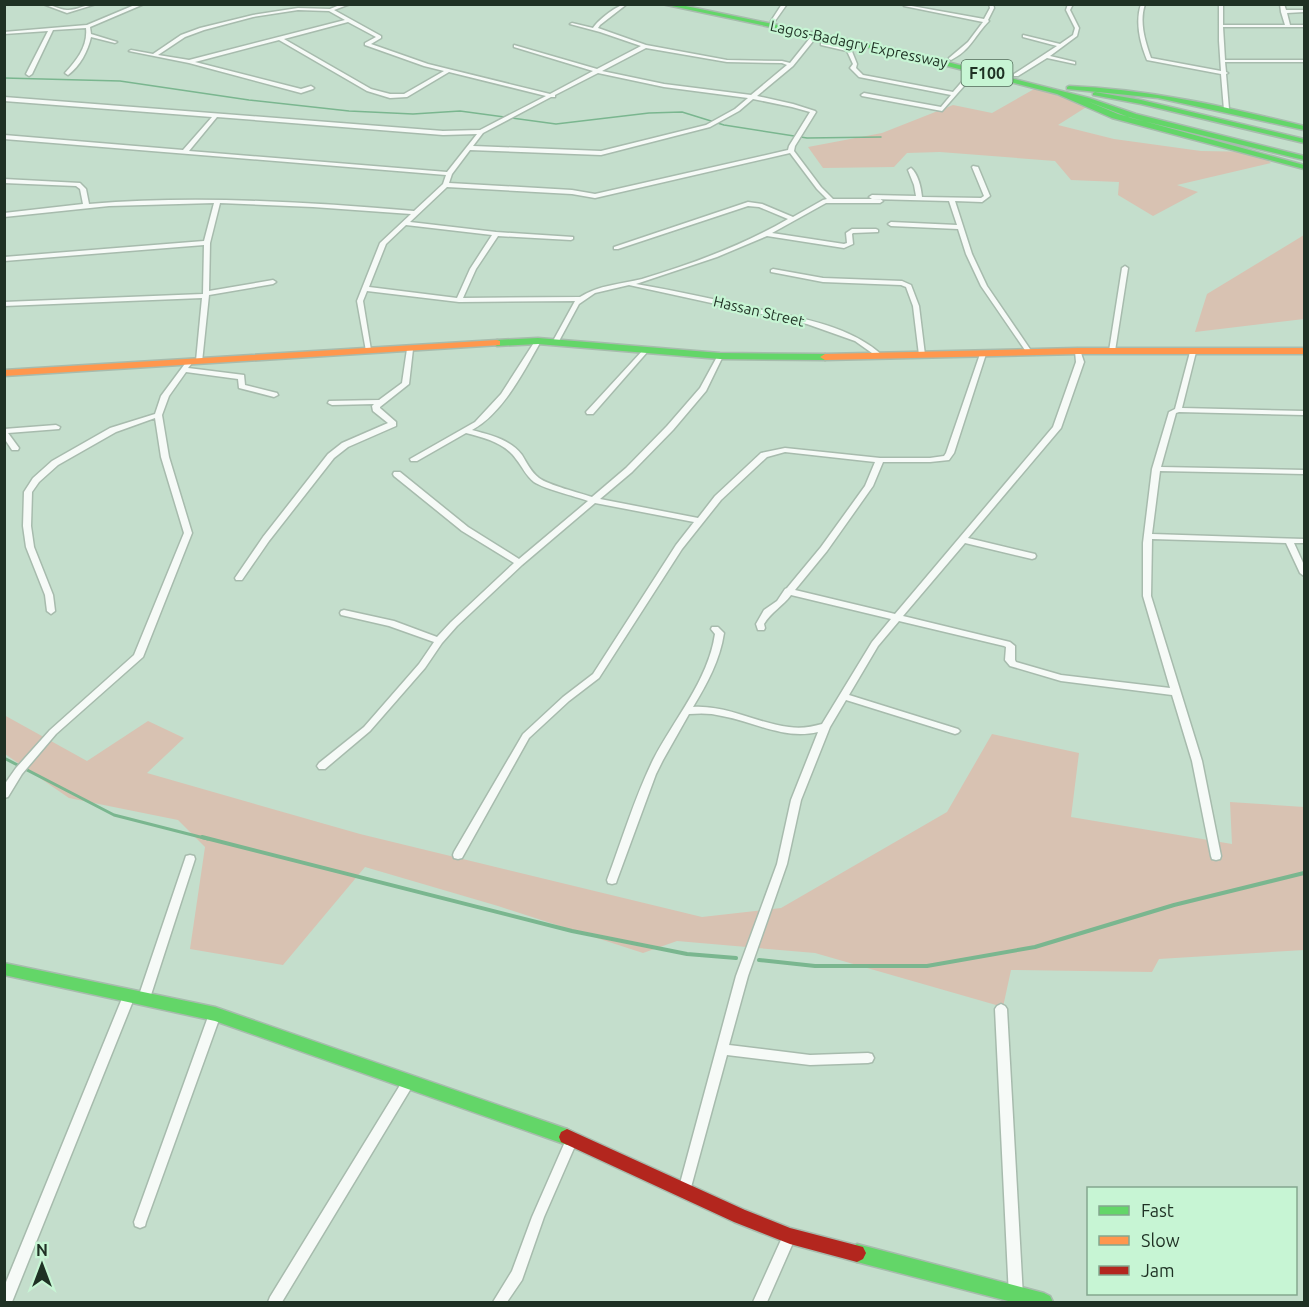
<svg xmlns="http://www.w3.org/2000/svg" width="1309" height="1307" viewBox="0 0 1309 1307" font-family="Ubuntu,sans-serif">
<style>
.green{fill:#d8c2b2}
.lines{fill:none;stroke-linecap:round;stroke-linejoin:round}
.stream-far2{stroke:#7ab68f;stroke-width:1.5}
.stream-far1{stroke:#7ab68f;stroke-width:3}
.stream{stroke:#7ab68f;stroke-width:4}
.street-casing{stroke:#a7bbad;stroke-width:3}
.fast-casing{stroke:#a7bbad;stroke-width:3}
.slow-casing{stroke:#a7bbad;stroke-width:3}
.jam-casing{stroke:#a7bbad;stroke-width:3}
.street{fill:#f6faf7;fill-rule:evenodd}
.fast{fill:#63d668;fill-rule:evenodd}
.slow{fill:#ff974d;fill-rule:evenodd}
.jam{fill:#b3261e;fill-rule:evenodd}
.labels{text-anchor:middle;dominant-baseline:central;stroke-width:4.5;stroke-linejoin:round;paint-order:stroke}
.far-street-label{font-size:15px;fill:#1f3124;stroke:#c7f5d4}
.shield{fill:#c7f5d4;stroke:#516c59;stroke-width:1.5}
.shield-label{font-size:16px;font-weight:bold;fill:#1f3124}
</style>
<rect width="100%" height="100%" fill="#c4decc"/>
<!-- green -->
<path class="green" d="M1036,88L1088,106L1058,125L1114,139L1201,151L1258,152L1271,163L1177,185L1198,192L1153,216L1118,195L1119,182L1071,180L1055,161L940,152L907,153L894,167L823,168L808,147L882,133L953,105L992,113Z
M1304,235V319L1195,332L1207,294Z
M4,715L87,761L148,721L184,738L147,773L360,834L702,917L781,908L947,812L992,734L1079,753L1071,817L1232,844L1230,802L1304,807V950L1159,959L1152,972L1011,970L1003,1007L815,953L677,941L643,953L498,906L365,867L283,965L190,949L205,847L178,820L69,798L5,754Z"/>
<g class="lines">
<!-- stream-far2 -->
<path class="stream-far2" d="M4,78L120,81L249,100L349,111L413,114L460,111L556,124L649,113L682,112L724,125L807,138L881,137"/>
<!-- stream-far1 -->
<path class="stream-far1" d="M4,758L114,815L208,839"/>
<!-- stream -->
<path class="stream" d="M202,837L572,931L687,954L736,958
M759,960L815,966H927L1035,947L1174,905L1304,873"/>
<!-- street casing -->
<g class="street-casing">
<path id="street" d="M43,4C52,4 59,10 67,10C75,11 86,4 96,4L67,13Z
M137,4H144L90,27L91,34L117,42L115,43L91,37C88,51 80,66 68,75L65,73C77,60 88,46 86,28L53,30L32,74L29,76L26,74L48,31L4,34V32L87,25Z
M342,4H350L334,10L381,36V38L371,44L428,64L550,94L593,71L514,47V45L597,69L641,46L600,32L570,24L572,23L593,28C598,20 618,4 627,4L600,25L598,28L646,45L727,60L782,61L790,63L814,33H818V35L793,66L757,96L793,104L815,111L816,112L795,146L794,151L821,187L833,199H880L883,201L880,203H826L772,233L844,244L847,243L846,233L852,229H876L878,230V232L853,233L852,234L853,244L844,248L767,236L717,257L636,284C677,291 717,300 758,309C800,318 852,326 884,357L883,358H879L855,341L807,324L629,285L595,293L579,304L559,341L556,343L553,341L575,301L459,302L367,291L363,301L371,350L370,351H366L357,301L380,243L411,214L313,207L220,203L210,243L209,291L273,280L276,282L273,284L209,295L202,362L200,363L196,361L202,298L4,306V302L203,294L204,245L4,261V257L204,241L214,203L109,206L4,217V213L83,204L80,189L76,186L4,183V179L80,183L86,189L89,204C197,195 306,202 414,211L443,184L446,175L4,139V135L183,150L212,117L4,101V97L443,131L480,130L546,96L449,72L407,97L390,98L367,91L279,40L195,62L301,89L311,86L314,88L313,89L301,93L189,63L129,51L131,50L153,54L181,35L200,28L253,15L298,8L330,9ZM298,10L329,11L345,20L189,60L158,55L185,37L204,30L253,17ZM348,22L376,37L365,43V45L424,66L444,71L404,94H390L371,89L284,39ZM646,48L727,62L782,63L787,65L751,95L664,84L602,71ZM598,73L664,87L748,98L735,109L706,125L601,151L473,146L483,133L551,97H555V95ZM753,99L792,107L810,112L789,146L788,150L595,194L572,190L449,183L452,174L470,150L601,155L710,127L739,111ZM217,117L443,135L477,134L447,172L189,151ZM790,153L817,189L827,199L823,200L793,217L762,204L748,202L614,247V249H618L748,206L759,207L788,219C743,245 692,264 642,279C621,284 599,285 580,297L463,298L476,269L498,236L571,240L573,239V237L496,232L410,222L447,187L572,194L595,198ZM406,225L492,235L470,269L457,298L369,287L386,244Z
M782,4H787L775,21H771Z
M989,4H993L994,8L988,20L989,21C975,35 971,50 951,60L949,59V58L968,42L983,22L904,6L906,5L984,19L990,8Z
M1068,4H1073L1070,10L1079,28L1077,36L1050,56L1075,62V64L1047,58L1018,76H1014V74L1057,46L1023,37V35L1060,44L1073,35L1075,28L1066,10Z
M1141,4H1145C1139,22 1145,41 1151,58L1221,71L1219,41V4H1223V25H1285L1281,12L1280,4H1284L1286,10H1304V12L1287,13L1290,25H1304V27H1223L1225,60H1304V62H1225L1226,72L1228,73L1226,74L1229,109L1224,110L1221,74L1147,60C1140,43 1135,22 1141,4Z
M821,43L851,49L857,64L856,68L863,75L953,92L973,69L978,70L942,111L862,96L861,95L864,93L941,107L951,95L859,77L850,68L853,64L847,51L821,45Z
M973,166L978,167L990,196L982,202L955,201L972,254L987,286L1032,352L1031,353H1027L981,286L966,254L958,229L891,226L888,224L891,222L957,225L949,201L872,199L869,197L872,195L916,196L914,185L908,170L911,168C918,174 921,187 922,197L981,198L984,196L972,167Z
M1125,266L1128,268L1115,351L1112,353L1109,351L1122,268Z
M773,269L823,278L902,281L911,285L919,306L925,355L922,357L919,355L913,306L906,287L901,285L823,282L771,272V270Z
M538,339L541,341C524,371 503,413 472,430C490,435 510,439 522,455C527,463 531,472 539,478C548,485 580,493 592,497L626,468L667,426L700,388L718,355H722L723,356L706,391L673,430L632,472L600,499L698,518L715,496L761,453L785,448L880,458H930L944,456L946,453L980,354L983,352L985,353L986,354L954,453L949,460L930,462H883L873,486L827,551L795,590L895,614L1053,427L1076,362L1075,351L1076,350H1080L1084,362L1061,428L968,538L1035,554L1036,556L1035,558L1032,559L965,543L903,616L1010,642L1015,646V660L1016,662L1061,675L1170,688L1143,596V543L1152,469L1169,412L1175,409L1190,352L1193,350L1196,352L1182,408L1304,411V415L1179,412L1176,413L1161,467L1304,470V474L1160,471L1152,534L1304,539V543H1294L1304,565V576L1300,573L1286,543L1152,539L1151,596L1202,761L1221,856L1220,859L1216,860L1212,859L1211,856L1192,761L1172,695L1061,681L1010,666L1005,660L1006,647L1004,646L899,621L878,646L849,695L958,729L960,731L958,733L955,734L846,700L830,727L801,800L787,864L748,976L729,1045L810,1055L868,1053L872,1054L874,1058L872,1062L868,1063L810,1065L727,1055L690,1191L688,1195L684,1197L680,1195L678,1191L736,976L777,864L791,800L818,732C784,740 755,722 722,716C711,713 701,713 689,714L663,760L656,774L617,880L616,883L612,884L608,883L607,880C622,840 634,799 653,760C674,719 708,681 715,634L711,629L712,627H718L724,633C720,660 707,684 693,707C727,705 756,723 789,727C801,729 811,727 822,724L872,642L891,619L791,595C783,606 771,612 764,624L765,628L764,630H758L756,624L764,610L777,601L785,589L787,588L821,547L865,486L875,462L785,452L767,457L721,500L682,549L599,678L569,701L529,738L462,858L458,859L454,858L453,855L454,852L523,734L563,697L593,674L676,545L694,522L595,503L522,565L457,626L442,643L425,668L370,731L325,769H319L317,766L319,763L364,727L419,664L434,642L389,626L341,615L340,613L341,611L344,610L394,621L437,637L451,622L514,563L462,531L394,476L393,474L394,472H400L468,527L519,559L588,501C575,496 544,489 534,482C526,476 522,466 516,459C505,443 485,438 466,433L417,461H411L410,459L475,422L501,394L535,341Z
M410,347L413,349L409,384L380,407V408L396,422V426L348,447L334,458L269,541L242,580H236L235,578L263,537L328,454L342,443L388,423L373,411L372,406L374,404L332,405L328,403L329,401L379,400L402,383L407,349Z
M646,348L649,350L593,414H587L586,412L644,349Z
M189,360L193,362L188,368L244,375L245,385L277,393L278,395L274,397L239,388L238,379L186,372L169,396L162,415L169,457L192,533L143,657L56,734L22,774L8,797L4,798V785L16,768L50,730L134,655L184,533L161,457L155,418L116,432L58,465L39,482L32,492L31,526L34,547L53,595L55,611L51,614L47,611L45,595L26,547L23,526L24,492L33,478L52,461L110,428L155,414L161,396L187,361Z
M56,425L60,427L59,429L8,433L19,448L18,450H12L4,438V429Z
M190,855L194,856L195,859L150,998L148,1001L144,1003L140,1001L138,998L185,859L186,856Z
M129,991L133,993L135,996L12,1302H4V1287L123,996L125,993Z
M1001,1004L1005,1006L1007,1009L1023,1297L1019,1302H1011L1009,1297L995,1009L997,1006Z
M215,1009L219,1010L221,1014L146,1222L145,1226L140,1228L135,1226L134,1222L209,1014L211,1010Z
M409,1076L413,1077L415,1081L413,1085L282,1302H268L270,1297L405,1077Z
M572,1133L576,1135L578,1139L544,1217L522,1280L507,1302H493L512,1271L532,1217L568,1135Z
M790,1230L795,1231L796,1236L767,1302H753L785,1231Z"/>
</g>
<!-- fast casing -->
<g class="fast-casing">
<path id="fast" d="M662,4H676L908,52L1089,98L1136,114L1304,156V160L1131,118L1087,101L1118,114L1304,165V169L1112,118L1057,94L908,56Z
M1069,86C1150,89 1226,107 1304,126V130L1158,98L1067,89V87Z
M1095,92L1141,100L1304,139V143L1141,104L1093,95V93Z
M538,338L720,353L825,354L830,357L825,360L720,359L538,344L497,346L492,343L497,340Z
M4,963L215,1007L567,1129L573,1132L575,1137L573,1142L567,1145L215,1021L4,975Z
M857,1244L1044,1293L1050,1296L1053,1302H1012L857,1262L851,1259L848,1253L851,1247Z"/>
</g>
<!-- slow casing -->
<g class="slow-casing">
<path id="slow" d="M497,340L500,341V345L4,376V370Z
M1078,348H1304V354H1078L825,360L820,357L825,354Z"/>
</g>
<!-- jam casing -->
<g class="jam-casing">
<path id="jam" d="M567,1129L745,1210L790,1228L863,1247L866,1253L863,1259L857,1262L790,1244L734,1222L561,1142L559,1137L561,1132Z"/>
</g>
<!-- street -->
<use href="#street" class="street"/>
<!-- fast -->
<use href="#fast" class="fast"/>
<!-- slow -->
<use href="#slow" class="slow"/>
<!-- jam -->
<use href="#jam" class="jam"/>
</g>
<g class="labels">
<!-- far-street labels -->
<g class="far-street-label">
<text transform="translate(859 44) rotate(12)">Lagos-Badagry Expressway</text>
<text transform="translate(759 311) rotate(13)">Hassan Street</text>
</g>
<!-- shield labels -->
<rect class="shield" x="961.5" y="60" width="51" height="26" rx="4.5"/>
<g class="shield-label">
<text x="987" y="73">F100</text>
</g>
</g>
<!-- border -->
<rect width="1309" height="1307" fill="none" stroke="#1f3124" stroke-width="12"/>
<!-- legend -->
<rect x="1087" y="1187" width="210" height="108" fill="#c7f5d4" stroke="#84a78e" stroke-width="1.5"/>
<rect x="1099" y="1206" width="30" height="9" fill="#63d668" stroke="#84a78e" stroke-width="1.5"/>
<text x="1141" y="1217" font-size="18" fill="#1f3124">Fast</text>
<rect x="1099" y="1236" width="30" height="9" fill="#ff974d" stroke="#84a78e" stroke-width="1.5"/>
<text x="1141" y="1247" font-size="18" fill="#1f3124">Slow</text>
<rect x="1099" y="1266" width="30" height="9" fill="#b3261e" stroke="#84a78e" stroke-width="1.5"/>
<text x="1141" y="1277" font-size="18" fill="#1f3124">Jam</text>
<!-- north arrow -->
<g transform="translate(42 1265)" stroke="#c7f5d4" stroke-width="4.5" paint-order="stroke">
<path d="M0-4.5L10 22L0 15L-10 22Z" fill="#1f3124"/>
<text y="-9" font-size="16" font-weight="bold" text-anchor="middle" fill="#1f3124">N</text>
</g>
</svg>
